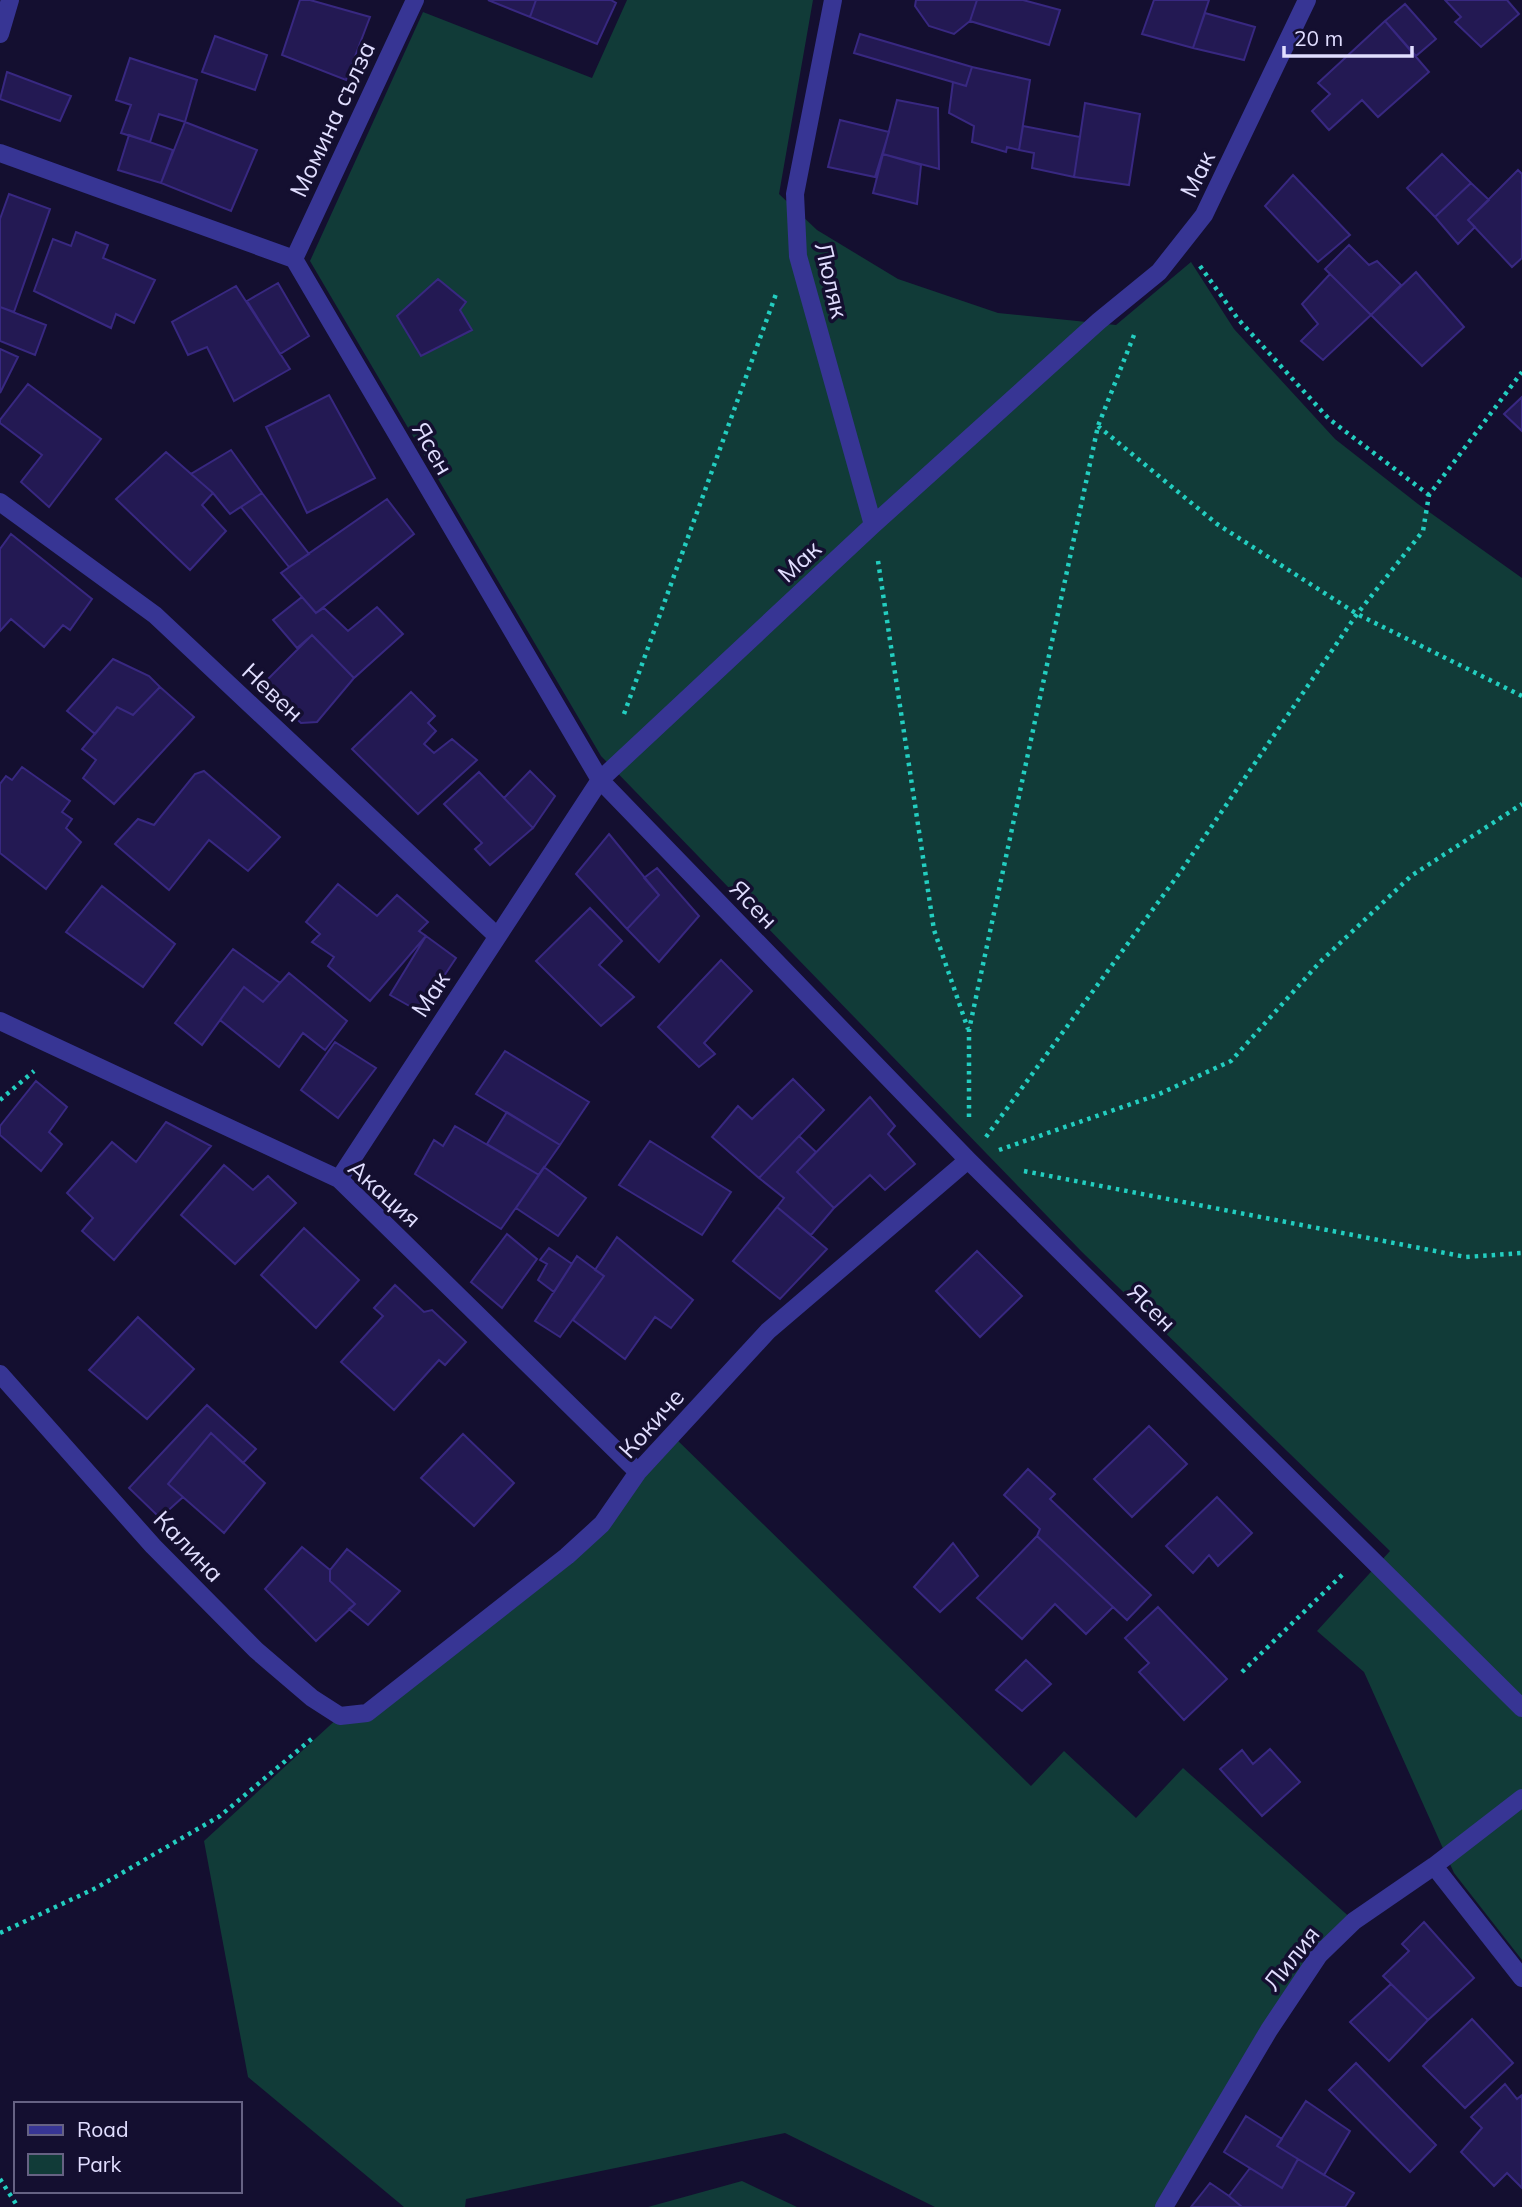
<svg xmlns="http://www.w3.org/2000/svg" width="1522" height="2207" viewBox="0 0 1522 2207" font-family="Mulish,sans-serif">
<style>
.green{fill:#113b38}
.building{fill:#231953;stroke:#382881;stroke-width:2}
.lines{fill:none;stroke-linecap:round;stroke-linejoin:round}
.path{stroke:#23cec0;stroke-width:4.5;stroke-dasharray:3.5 5;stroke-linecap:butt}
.street{stroke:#373594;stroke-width:18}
.labels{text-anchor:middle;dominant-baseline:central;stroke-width:7;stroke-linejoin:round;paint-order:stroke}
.street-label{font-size:24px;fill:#e1deff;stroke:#140f30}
</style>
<rect width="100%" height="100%" fill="#140f30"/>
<!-- green -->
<path class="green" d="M627,0H813L779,194L817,230L898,279L998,313L1116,325L1191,262L1234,329L1335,439L1418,504L1522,578V1960L1454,1873L1364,1672L1317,1631L1390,1551L1082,1252L601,756L310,261L423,12L592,78Z
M672,1435L1031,1786L1064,1751L1136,1818L1183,1768L1354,1921L1319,1955L1164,2207H935L785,2133L466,2199L465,2207H404L248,2077L204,1841L340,1716L367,1712L602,1524Z
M742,2181L797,2207H648Z"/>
<!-- building -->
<path class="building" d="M300,0H310L370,17L346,80L282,55Z
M488,0H536L530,17Z
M536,0H611L616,3L597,44L530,17Z
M916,0H977L970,21L954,34L929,26L915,6Z
M977,0H1023L1060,10L1049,45L970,21Z
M1154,0H1209L1193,48L1142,34Z
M1445,0H1507L1519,14L1481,47L1455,22L1461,17Z
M1405,4L1436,39L1416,56L1385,21Z
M1205,13L1255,27L1244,60L1193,48Z
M1385,21L1429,72L1378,117L1362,100L1329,130L1312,111L1330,94L1318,83Z
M860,34L972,67L966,86L854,53Z
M215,36L267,55L255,90L202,72Z
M130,58L197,80L185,122L159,114L150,142L121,133L131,105L116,100Z
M972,67L1030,80L1019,150L1007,147L1006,152L972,142L974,126L949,113L953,82L966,86Z
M7,72L71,96L60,121L0,99Z
M897,100L938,108L939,169L883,154Z
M1085,103L1140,114L1129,185L1074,177Z
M840,120L889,132L875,177L828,167Z
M185,122L257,150L231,211L161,183Z
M1023,126L1080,137L1074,177L1032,168L1034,153L1019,150Z
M129,135L173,150L161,183L118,170Z
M883,154L921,165L917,204L873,193Z
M1442,154L1471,183L1435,217L1407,188Z
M1518,170L1522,174V258L1512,267L1468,220Z
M1293,175L1350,235L1318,262L1265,206Z
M1471,183L1489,200L1468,220L1475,227L1458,244L1435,217Z
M9,194L50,209L14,312L0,307V219Z
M76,232L108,245L103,258L155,280L134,323L116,314L111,328L34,291L53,239L71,246Z
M1349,245L1369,265L1377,261L1401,285L1371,315L1325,269Z
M1416,272L1464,327L1422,366L1371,315Z
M1330,274L1371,315L1323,360L1301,341L1318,324L1302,304Z
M438,279L466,302L460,310L472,330L421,356L397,316Z
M278,283L309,336L280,354L247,301Z
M236,286L290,369L234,401L207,347L188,355L172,322Z
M0,307L46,325L35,355L0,341Z
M0,349L18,357L0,393Z
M28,384L101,439L49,507L21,482L42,455L0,423V420Z
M329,395L375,478L307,513L266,427Z
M1522,397V431L1504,414Z
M231,450L262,493L230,514L213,493L191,474Z
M166,452L213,493L202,505L226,531L190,570L116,499Z
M262,493L309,554L289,567L241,507Z
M387,499L414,534L316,613L281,573Z
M11,534L92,599L70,630L63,625L44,647L11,619L0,631V549Z
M302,597L316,613L324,608L348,631L377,607L403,634L354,678L312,635L297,648L273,620Z
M312,635L354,678L317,722L301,723L261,686Z
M113,659L149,676L160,687L133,715L117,707L95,734L67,711Z
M160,687L194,717L114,804L83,778L96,760L82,749L117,707L133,715Z
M411,692L435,716L428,723L436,731L424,744L434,753L452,739L477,760L418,814L352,749Z
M22,767L70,801L62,812L72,819L66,828L81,842L46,889L0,853V784L6,776L12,780Z
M204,771L280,837L248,871L209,840L169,890L115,844L138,819L154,825L195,774Z
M530,771L555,796L533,828L504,798Z
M479,772L533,828L490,865L475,849L482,843L444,804Z
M609,834L659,895L627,929L576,874Z
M657,868L699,916L659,962L627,929L659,895L644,878Z
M338,884L377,916L397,895L428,922L419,931L426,936L370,1001L328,966L334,957L312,942L320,934L306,922Z
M102,886L175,944L143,987L66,932Z
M590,908L622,941L599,965L634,997L601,1026L536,961Z
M426,936L456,958L420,1012L390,995Z
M233,949L280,983L263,1002L244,987L202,1045L175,1023Z
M721,960L752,991L704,1043L715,1054L699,1067L658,1027Z
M289,973L347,1021L325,1050L303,1033L279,1067L220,1020L244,987L263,1002Z
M335,1042L376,1068L338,1118L301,1090Z
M505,1051L589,1102L560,1145L476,1094Z
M793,1079L824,1110L759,1178L712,1137L738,1106L752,1119Z
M36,1081L67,1107L49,1132L62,1144L41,1171L0,1135V1126Z
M870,1097L895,1126L888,1134L915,1164L885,1190L870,1175L834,1208L797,1172Z
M507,1112L560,1145L539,1175L487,1144Z
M166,1122L211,1146L114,1260L82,1231L93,1218L67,1193L112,1142L136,1162Z
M455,1126L539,1175L501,1229L415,1174L434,1140L443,1146Z
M799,1136L816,1152L797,1172L834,1208L811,1235L777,1207L784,1198L759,1178Z
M650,1141L731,1192L702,1235L619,1185Z
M224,1165L253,1190L268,1176L296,1203L235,1264L181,1215Z
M544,1167L586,1198L558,1236L516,1208Z
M777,1207L827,1249L780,1299L733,1261Z
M304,1228L359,1280L316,1328L261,1275Z
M507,1234L537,1259L502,1308L471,1282Z
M617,1237L693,1300L671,1328L655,1317L625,1359L573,1320L604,1276L595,1270Z
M549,1248L572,1264L554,1292L538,1280L547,1264L540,1260Z
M977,1251L1022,1296L980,1337L936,1291Z
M577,1256L604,1276L560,1337L535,1321Z
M395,1285L424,1312L432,1310L466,1342L445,1365L439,1360L394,1410L341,1362L383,1316L374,1308Z
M138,1317L194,1369L147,1419L89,1370Z
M207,1405L256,1449L243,1463L211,1433L168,1484L183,1497L160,1518L129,1488Z
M1149,1426L1187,1464L1132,1517L1094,1479Z
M211,1433L265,1483L224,1533L168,1484Z
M463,1434L514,1483L474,1526L421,1478Z
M1028,1469L1055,1494L1050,1499L1151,1595L1127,1620L1037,1536L1040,1529L1004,1495Z
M1217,1497L1252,1533L1218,1566L1209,1555L1193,1573L1166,1546Z
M1037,1536L1113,1607L1086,1634L1055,1604L1022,1639L977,1598Z
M953,1543L978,1576L940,1612L914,1587Z
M302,1547L330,1570V1581L355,1604L316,1641L265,1589Z
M347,1549L400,1591L368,1625L349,1609L355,1604L330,1581V1570Z
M1158,1607L1227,1679L1184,1720L1139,1672L1149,1663L1125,1638Z
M1026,1660L1051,1684L1022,1711L996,1690Z
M1270,1749L1300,1782L1262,1816L1220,1769L1242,1750L1253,1764Z
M1424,1922L1474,1978L1428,2020L1383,1976L1409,1951L1402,1944Z
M1391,1984L1428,2020L1389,2061L1350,2022Z
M1472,2019L1513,2063L1465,2108L1423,2066Z
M1356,2063L1436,2145L1410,2172L1329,2090Z
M1505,2084L1517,2099L1522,2095V2188L1507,2173L1494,2186L1461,2152L1482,2128L1471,2117Z
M1306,2101L1350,2131L1324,2175L1277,2146Z
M1246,2116L1282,2139L1277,2146L1298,2159L1282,2188L1224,2152Z
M1298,2159L1354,2193L1345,2207H1242L1229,2196L1250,2168L1282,2188Z
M1210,2183L1229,2196L1242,2207H1191Z"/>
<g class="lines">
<!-- path -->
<path class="path" d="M1200,266L1238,319L1329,419L1429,495
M1098,426L1217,524L1357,614L1522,696
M878,561L934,930L968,1029
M624,714L776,294
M0,1100L34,1071
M969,1117V1030L1098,426L1134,335
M986,1137L1181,871L1357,614L1423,531L1429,495L1522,372
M999,1150L1157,1095L1231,1061L1320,962L1411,876L1522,804
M1024,1171L1466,1257L1522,1253
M1242,1672L1344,1573
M0,1933L96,1888L220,1816L315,1736
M0,2179L18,2207"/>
<!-- street -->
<path class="street" d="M833,0L795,194L798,256L873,525
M0,34L10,0
M0,153L294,259L600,780L968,1160L1522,1708
M294,259L415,0
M0,502L155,615L497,936
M0,1021L339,1179L638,1472
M339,1179L600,780L873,525L1099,321L1159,272L1204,215L1307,0
M0,1374L153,1546L256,1650L312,1698L340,1716L367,1713L567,1556L602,1524L638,1472L768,1331L968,1160
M1434,1866L1522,1978
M1164,2207L1269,2030L1319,1955L1354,1921L1434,1866L1522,1798"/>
</g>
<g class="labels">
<!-- street labels -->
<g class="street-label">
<text transform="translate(332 119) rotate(-65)">Момина сълза</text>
<text transform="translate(1197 174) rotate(-64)">Мак</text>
<text transform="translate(832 280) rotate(77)">Люляк</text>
<text transform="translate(433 448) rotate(60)">Ясен</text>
<text transform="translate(799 561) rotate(-43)">Мак</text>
<text transform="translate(273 692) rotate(43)">Невен</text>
<text transform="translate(754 904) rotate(46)">Ясен</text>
<text transform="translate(430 994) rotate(-57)">Мак</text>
<text transform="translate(385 1193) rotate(42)">Акация</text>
<text transform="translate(1152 1307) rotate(45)">Ясен</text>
<text transform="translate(651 1423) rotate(-48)">Кокиче</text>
<text transform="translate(189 1546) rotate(46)">Калина</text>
<text transform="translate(1291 1958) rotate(-52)">Лилия</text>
</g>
</g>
<!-- legend -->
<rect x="14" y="2102" width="228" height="91" fill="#140f30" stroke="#666283" stroke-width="2"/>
<rect x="28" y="2125" width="35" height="10" fill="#373594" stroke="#666283" stroke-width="2"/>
<text x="77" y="2137" font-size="21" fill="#e1deff">Road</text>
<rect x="28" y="2154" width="35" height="21" fill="#113b38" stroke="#666283" stroke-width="2"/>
<text x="77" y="2172" font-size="21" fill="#e1deff">Park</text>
<!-- scale -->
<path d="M1284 46v10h128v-10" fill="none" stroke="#e1deff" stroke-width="3.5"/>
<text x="1294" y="46" font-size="21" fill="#e1deff" stroke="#140f30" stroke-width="5" paint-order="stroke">20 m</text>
</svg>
